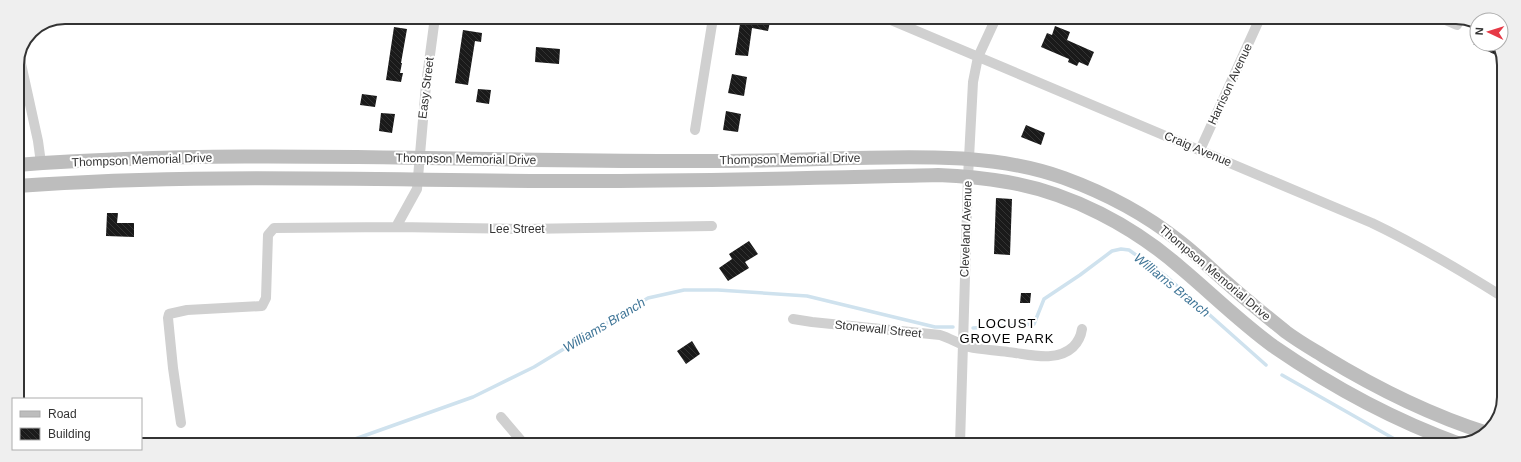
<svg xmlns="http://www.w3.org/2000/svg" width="1521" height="462" viewBox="0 0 1521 462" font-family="Helvetica,sans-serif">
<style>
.park{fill:url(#park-tufts)}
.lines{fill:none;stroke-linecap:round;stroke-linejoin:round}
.stream{stroke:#cfe2ee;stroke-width:3.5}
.building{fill:url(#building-back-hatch)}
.street{stroke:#d0d0d0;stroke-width:10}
.secondary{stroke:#bdbdbd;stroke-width:14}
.labels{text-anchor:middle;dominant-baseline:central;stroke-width:4;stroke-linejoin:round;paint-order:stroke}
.street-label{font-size:12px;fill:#333;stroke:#fff}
.water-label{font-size:13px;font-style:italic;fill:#3f7597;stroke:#fff}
.neighbourhood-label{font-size:13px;letter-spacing:1px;fill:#000;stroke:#fff}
.rim{fill:none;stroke:#333;stroke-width:2}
</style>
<defs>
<pattern id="park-tufts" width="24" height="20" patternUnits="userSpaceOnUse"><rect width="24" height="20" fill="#e6ecdf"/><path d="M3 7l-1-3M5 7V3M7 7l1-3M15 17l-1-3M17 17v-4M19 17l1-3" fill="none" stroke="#c6cbc0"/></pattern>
<pattern id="building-back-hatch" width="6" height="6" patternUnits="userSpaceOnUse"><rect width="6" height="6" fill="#1a1a1a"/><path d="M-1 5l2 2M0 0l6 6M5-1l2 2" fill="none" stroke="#333"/></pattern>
</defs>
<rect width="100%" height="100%" fill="#fff"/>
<!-- park -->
<path class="park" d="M793,439L823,441V444H792Z"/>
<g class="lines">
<!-- stream -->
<path class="stream" d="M973,328L1034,324L1044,299L1080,275L1112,251L1121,249L1129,250L1167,277L1266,365
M1282,375L1405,445
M341,444L473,397L534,367L648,298L684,290H718L807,296L935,327H953"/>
</g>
<!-- building -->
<path class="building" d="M741,18H755L754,20L770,22L768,31L752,28L748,56L735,55Z
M1055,26L1070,32L1067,40L1094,52L1088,66L1079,62L1077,66L1068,62L1069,59L1041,47L1047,33L1052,35Z
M394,27L407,29L401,63H402L400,73H403L401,82L386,80Z
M463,30L482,33L481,42L475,41L468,85L455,83Z
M1473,44H1496L1502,58Z
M536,47L560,49L559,64L535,62Z
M732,74L747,77L744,96L728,93Z
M478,89L491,90L489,104L476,102Z
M362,94L377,96L375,107L360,105Z
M726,111L741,114L738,132L723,130Z
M381,113L395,114L392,133L379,131Z
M1026,125L1045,133L1041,145L1021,137Z
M996,198L1012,199L1010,255L994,254Z
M107,213H118L117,223H134V237L106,236Z
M749,241L758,254L745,262L749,268L728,281L719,268L732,259L729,254Z
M1021,293H1031L1030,303H1020Z
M692,341L700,354L686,364L677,351Z"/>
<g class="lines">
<!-- street -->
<path class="street" d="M435,17L426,85L417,189L396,227L523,229L712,226
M886,18L1372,223C1418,245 1460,270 1503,297
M1443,19L1457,25
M20,59L38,141L41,163
M695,130L713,18
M1200,150L1260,18
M793,319L812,322L940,335C950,338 959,344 969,347C981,350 995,350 1008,352C1028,354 1056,363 1073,347C1078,342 1081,336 1082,329
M501,417L524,444
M181,423L173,368L168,318L169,314L187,310L262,306L266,298L268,235L274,228L396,227
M960,444L968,177L973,82L978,57L996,18"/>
<!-- secondary -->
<path class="secondary" d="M17,165C242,148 468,162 693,161C745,161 797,160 849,158C922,157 994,153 1064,178C1105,193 1145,214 1179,241C1196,254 1211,269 1226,282C1245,299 1266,316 1286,332C1298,341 1312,349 1325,357C1376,388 1430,415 1487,433
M17,186C194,173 372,180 549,181C679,182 809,178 938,175C961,176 984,178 1007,182C1071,193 1133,226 1181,268C1212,294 1240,322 1273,346C1331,386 1393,420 1460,444"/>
</g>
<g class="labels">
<!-- street labels -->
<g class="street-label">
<text transform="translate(1230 84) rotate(-65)">Harrison Avenue</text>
<text transform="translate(426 88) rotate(-83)">Easy Street</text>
<text transform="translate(1198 149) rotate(23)">Craig Avenue</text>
<text transform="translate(466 159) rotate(1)">Thompson Memorial Drive</text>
<text transform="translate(790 159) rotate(-1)">Thompson Memorial Drive</text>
<text transform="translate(142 160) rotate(-2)">Thompson Memorial Drive</text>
<text x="517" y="229">Lee Street</text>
<text transform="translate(966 229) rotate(-88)">Cleveland Avenue</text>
<text transform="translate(1215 273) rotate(40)">Thompson Memorial Drive</text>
<text transform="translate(878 329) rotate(6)">Stonewall Street</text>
</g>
<!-- water labels -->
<g class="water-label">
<text transform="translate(1172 285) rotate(39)">Williams Branch</text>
<text transform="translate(604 325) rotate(-31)">Williams Branch</text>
</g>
<!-- neighbourhood labels -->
<g class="neighbourhood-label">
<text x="1007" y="323">LOCUST<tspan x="1007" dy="15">GROVE PARK</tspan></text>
</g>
</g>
<!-- crop -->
<path d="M0 0H1521V462H0ZM65 24H1456A41 41 0 0 1 1497 65V397A41 41 0 0 1 1456 438H65A41 41 0 0 1 24 397V65A41 41 0 0 1 65 24Z" fill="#efefef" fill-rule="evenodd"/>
<path class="rim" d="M65 24H1456A41 41 0 0 1 1497 65V397A41 41 0 0 1 1456 438H65A41 41 0 0 1 24 397V65A41 41 0 0 1 65 24Z"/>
<!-- legend -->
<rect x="12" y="398" width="130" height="52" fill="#ffffff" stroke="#adadad"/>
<rect x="20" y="411" width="20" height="6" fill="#bdbdbd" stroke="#adadad"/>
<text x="48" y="418" font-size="12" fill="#333333">Road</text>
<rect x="20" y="428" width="20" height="12" fill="url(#building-back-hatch)" stroke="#adadad"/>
<text x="48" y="438" font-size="12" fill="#333333">Building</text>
<!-- north arrow -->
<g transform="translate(1489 32) rotate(274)"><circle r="19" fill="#ffffff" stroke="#adadad"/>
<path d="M0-3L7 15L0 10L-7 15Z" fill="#e63946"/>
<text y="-6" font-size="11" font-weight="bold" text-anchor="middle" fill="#333333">N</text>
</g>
</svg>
